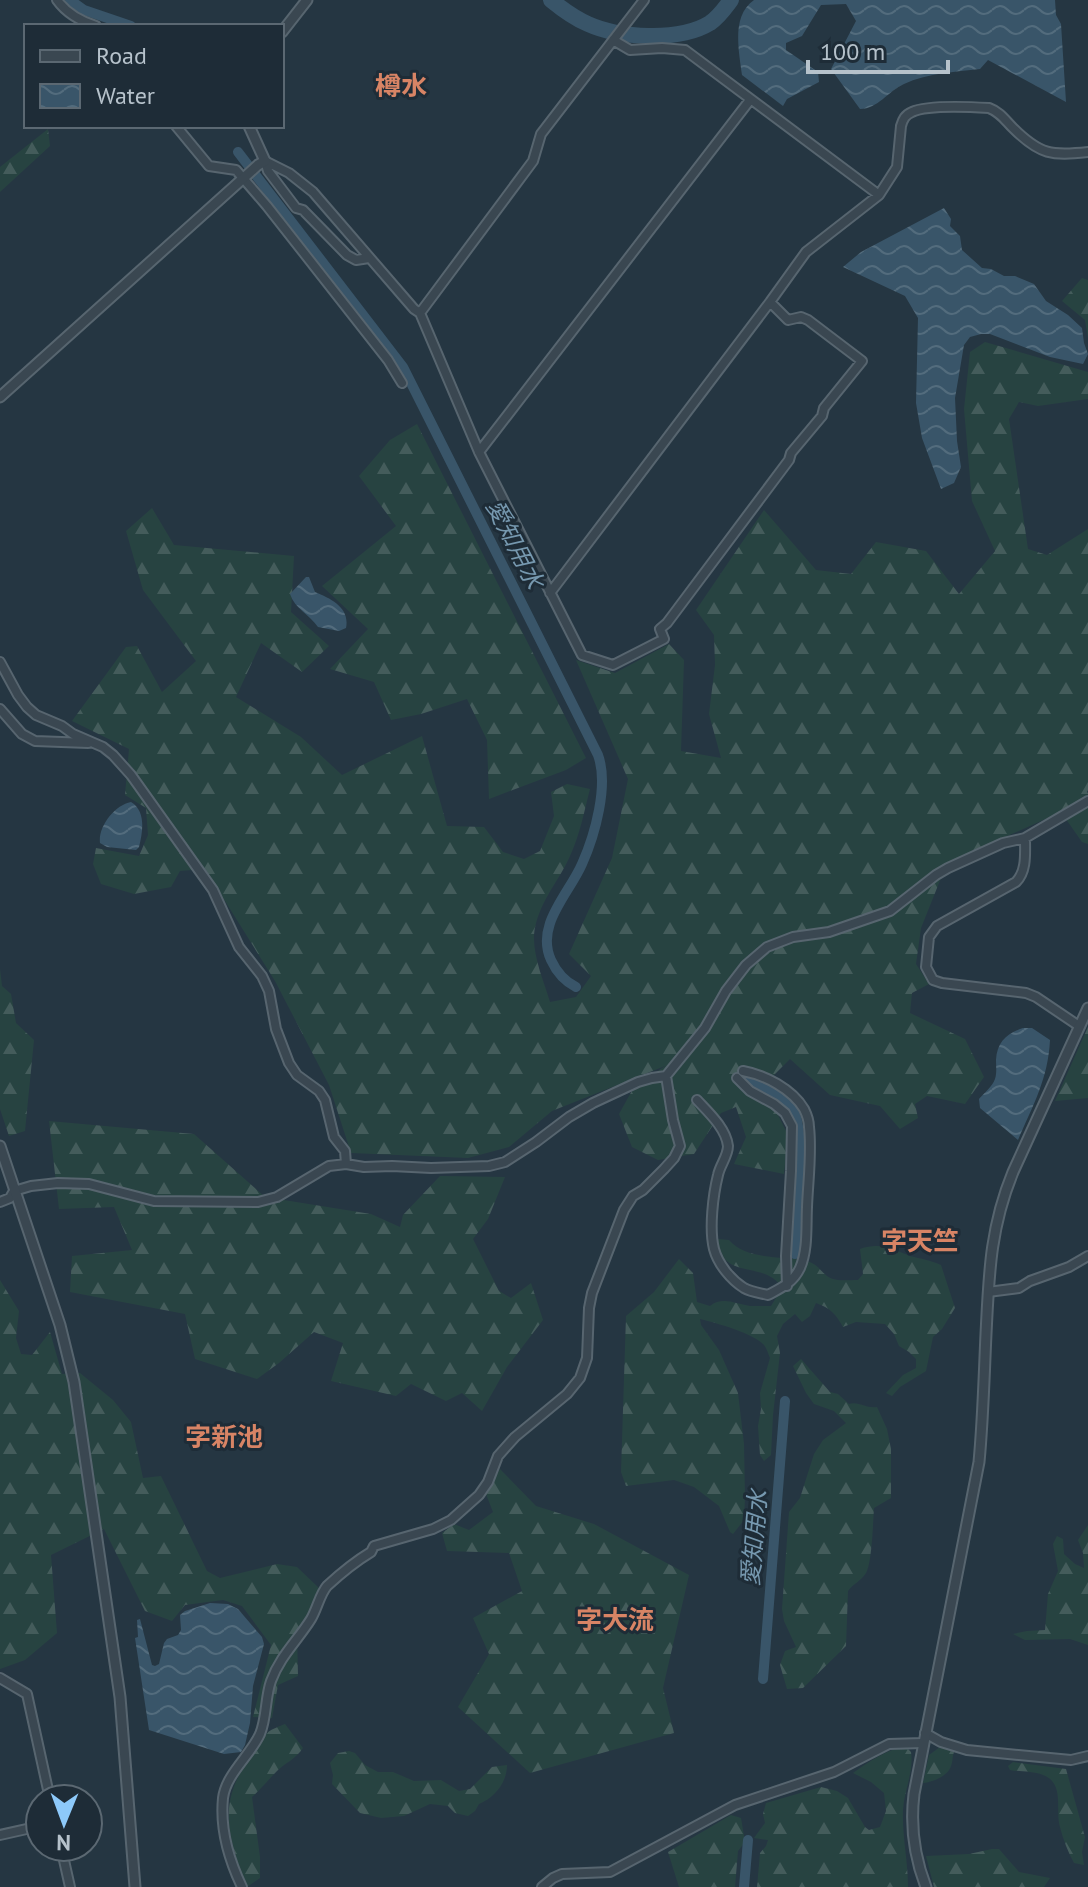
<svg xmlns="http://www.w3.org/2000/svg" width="1088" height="1887" viewBox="0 0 1088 1887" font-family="'PT Sans','Noto Sans JP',sans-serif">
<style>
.forest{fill:url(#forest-firs)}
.water{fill:url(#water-waves)}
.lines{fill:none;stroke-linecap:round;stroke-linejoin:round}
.canal{stroke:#395569;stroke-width:10}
.river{stroke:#395569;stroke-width:16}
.minor-casing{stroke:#57656f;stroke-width:12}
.tertiary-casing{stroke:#57656f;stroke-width:13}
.minor{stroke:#3a4751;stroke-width:8}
.tertiary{stroke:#3a4751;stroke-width:9}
.labels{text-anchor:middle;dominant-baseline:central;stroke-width:6;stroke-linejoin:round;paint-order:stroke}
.water-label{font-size:24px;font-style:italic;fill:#7698af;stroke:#1e2c37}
.quarter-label{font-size:26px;font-weight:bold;fill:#d88465;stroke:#1e2c37}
</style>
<defs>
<pattern id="forest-firs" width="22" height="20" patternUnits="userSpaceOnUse" patternTransform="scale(2)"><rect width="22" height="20" fill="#274341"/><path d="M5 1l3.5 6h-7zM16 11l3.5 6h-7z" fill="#445c5b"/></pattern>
<pattern id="water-waves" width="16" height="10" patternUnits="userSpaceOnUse" patternTransform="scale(2)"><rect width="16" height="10" fill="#395569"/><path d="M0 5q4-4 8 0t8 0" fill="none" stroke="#536c7d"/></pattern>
</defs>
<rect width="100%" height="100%" fill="#253642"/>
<!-- forest -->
<path class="forest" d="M48,129L50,146L0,192V167Z
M1082,278L1088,280V338L1085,320L1062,301Z
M985,342L1088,372V399L1038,406L1019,402L1009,419L1028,549L1047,555L1088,529V790L1087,792L1088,793V844L1082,842L1061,812L947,863L921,928L916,964L929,984L912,993L910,1013L965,1039L984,1077L965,1104L927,1096L915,1104L918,1118L900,1129L880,1106L830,1095L790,1059L773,1076L743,1065L734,1079L749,1094L777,1113L788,1135L784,1174L734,1164L746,1137L736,1107L721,1113L694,1154L658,1160L632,1147L619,1114L634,1087L665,1066L552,1111L509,1147L468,1158L351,1153L329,1085L275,981L205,869L180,871L171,887L134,894L101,884L93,864L96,848L139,856L148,835L146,808L125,795L129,749L72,721L126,647L137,646L162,692L196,661L143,590L126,531L152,508L174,545L294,556L291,612L329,646L302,672L261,643L236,697L301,737L342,775L422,736L447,826L484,827L503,852L524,859L540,851L554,816L551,792L567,784L590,789C584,812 580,834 570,856C558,883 537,904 534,935C533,957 544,982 550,1002L576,997L591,976L569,954L612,858L628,779L576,660L615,673L669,644L684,660L681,751L721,758L709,714L715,665L714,635L696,610L764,510L816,570L851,574L876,542L926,551L959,594L995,551L972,501L964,409L970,352Z
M417,424L586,758L566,770L489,799L487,740L467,699L421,714L391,720L374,682L330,669L368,629L322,586L396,526L359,476L390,440Z
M0,969L2,986L11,994L16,1023L34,1040L25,1131L9,1136L0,1109Z
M1088,1027V1098L1055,1101Z
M49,1121L194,1134L265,1197L371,1214L400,1227L403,1215L440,1176L505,1177L488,1219L473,1239L499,1291L511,1298L531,1283L543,1320L507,1367L482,1411L462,1393L446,1401L411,1384L396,1396L331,1381L343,1343L314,1332L279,1363L257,1379L195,1359L185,1314L70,1292L72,1256L132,1250L114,1207L59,1209Z
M718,1239L729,1240C747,1261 782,1255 807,1261C819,1265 818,1269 827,1276C835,1282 848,1280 858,1280L863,1274L860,1249C881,1242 891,1249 910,1256C921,1259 930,1260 941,1265L955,1308L942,1329L933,1337L926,1371L900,1387L892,1396L886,1393L903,1375L916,1368V1359L909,1352L899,1346L894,1334L885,1324L856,1322L843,1327C836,1314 830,1308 816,1303L810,1316L802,1322L795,1314L783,1324L777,1336L780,1353L773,1415L771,1455L764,1461L760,1455L758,1426L761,1409L760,1393L770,1358C768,1353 767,1349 764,1345C753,1333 716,1323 700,1319L701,1325L719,1350L738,1393L744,1444L745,1497L744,1520L733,1534L730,1532L719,1506L694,1487L674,1480L626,1486L621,1472L626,1316L654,1292L679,1259L693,1273L697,1302L710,1306C723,1296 735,1304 750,1306C756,1306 764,1306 771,1306L782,1288C765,1259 720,1282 718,1239Z
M0,1280L19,1311L16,1338L21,1354L32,1355L50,1332L62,1374L80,1373L113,1400L131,1422L143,1478L161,1476L207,1571L220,1578L277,1564L297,1567L320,1589L309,1613L297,1632L298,1676L278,1685L272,1718L253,1717L271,1645L242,1606L223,1600L185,1605L172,1621L145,1611L104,1529L51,1555L57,1633L25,1660L0,1669Z
M801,1359L830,1392L838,1394L849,1404C859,1401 866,1409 877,1407L887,1429L891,1449V1498L874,1508C873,1522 872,1563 866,1573C861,1581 853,1584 848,1591L846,1646L803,1688L787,1689L780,1665L785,1651L796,1647L784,1621L782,1609L789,1512L800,1498L814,1454L823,1440L846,1423L834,1411L814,1404L806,1393L793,1366Z
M500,1469L536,1506L594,1524L689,1575L663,1688L674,1733L530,1773L458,1707L489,1654L473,1618L522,1591L509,1553L447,1551L442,1533L454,1524L469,1530L493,1512L486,1494Z
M1088,1525V1645L1070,1639L1025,1640L1013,1634L1027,1631L1045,1630L1048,1594L1058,1571L1053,1544L1057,1536L1063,1539L1064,1554L1075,1564L1084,1568L1083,1553L1078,1540Z
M285,1724L303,1748C296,1759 285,1763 277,1771C268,1780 261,1789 252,1797L260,1857V1878L247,1887C227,1835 216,1800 254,1753C259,1747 263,1737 268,1732C272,1729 280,1726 285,1724Z
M906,1747L911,1752C914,1772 904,1790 903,1810C902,1836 908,1861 908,1887H757L760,1853L766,1846L768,1840L754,1838L765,1823L763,1814L766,1803L821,1787L837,1791L848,1798L865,1827L869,1830L880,1827L886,1811L884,1793L871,1782L853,1773C869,1762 886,1749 906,1747Z
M940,1747L954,1752C952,1757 953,1761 951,1766C948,1776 933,1782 923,1783L929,1755Z
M349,1751L355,1753L365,1765L378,1772H393L414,1781L441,1780L459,1791L470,1789L492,1767L507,1765C507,1783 494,1798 479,1804L475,1811L468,1816L455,1813L448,1806L430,1804L404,1816L381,1818L360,1813L332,1784L333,1775L330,1763L338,1753Z
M1013,1762L1066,1769L1085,1837L1082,1852L1084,1865L1074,1863C1068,1852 1063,1839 1060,1827C1055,1809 1065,1783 1043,1775C1033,1771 1020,1772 1010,1770L1008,1766Z
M731,1815L741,1818L745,1842L738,1851L735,1887H679L668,1852Z
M992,1849H999L1019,1872L1050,1878L1044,1887H934L926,1856L969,1854Z"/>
<!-- water -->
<path class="water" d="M754,0H1055L1056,15L1061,24L1066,102L988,60L980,69C955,72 927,73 904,84C888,91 878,109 860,109L831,69L856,21L846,4L821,5L802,36L786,43V50L818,72L819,82L787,99L783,106L742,75C739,51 731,16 754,0Z
M944,208L951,219L950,226L960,236L962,250L982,268L991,269L1004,276H1015L1034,284L1046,301L1068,315L1082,328L1084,343L1088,354L1083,364L1050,357L990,334H981L970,337L964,345L955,398L957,441L961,467L954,483L941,489L922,438L916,403L918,318L905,296L843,267L861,252Z
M306,577H309L315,592C332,599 350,608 346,628L339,631L318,627C309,614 295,609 290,594Z
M131,802C146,811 143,831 139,847L136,850L107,847L100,843C98,826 115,805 131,802Z
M1023,1028H1032L1050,1040C1048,1079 1033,1105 1018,1140L980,1108L979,1099C984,1093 992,1087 995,1079C997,1073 996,1066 996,1060C997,1042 1007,1033 1023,1028Z
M210,1603L228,1604L238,1609L262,1637L264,1644L253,1686L250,1723L245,1745L241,1752L224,1754L149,1730L135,1638L138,1637L137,1620L140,1619L152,1665L155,1666L159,1664L164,1643L167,1639L178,1635L181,1630L180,1615L185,1611Z"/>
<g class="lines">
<!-- canal -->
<path class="canal" d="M70,0L84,10L131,26
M238,152L403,367L598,755C609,785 595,835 582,864C569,894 535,925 551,960C557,973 564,981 576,987
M741,1076C759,1086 782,1094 793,1111C807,1130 796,1226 795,1254
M763,1679L785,1401
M744,1887L748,1840"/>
<!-- river -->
<path class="river" d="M551,0C562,9 574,18 588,24C619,38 679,42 710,23C719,17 725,8 731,0"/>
<!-- minor casing -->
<g class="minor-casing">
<path id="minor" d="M57,0C67,14 80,21 96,26
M613,40L630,50L662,48L685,50L879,195
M176,126L209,166L236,170L267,206L388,360L402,383
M265,161L289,173L313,192L414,309L420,313L479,452L582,655L613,665L664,639L660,629L667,623L789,460L791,453L822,416L824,408L862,361L808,320L801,317L788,320L770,302
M265,161L268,171L296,208L303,210L347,255L356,260L369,258
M420,313L533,161L541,134L644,0
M479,452L750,100
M550,593L770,302L806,252L879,195L897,167L901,126C903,119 905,115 912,112C927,105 972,107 989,108C1000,112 1005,120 1013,128C1040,155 1052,156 1088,152
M0,662L18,695L27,707L36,715L62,726L73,734L103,747L113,755L131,775L213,890L239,947L262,976L269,991L276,1029L289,1063L297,1075L319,1091L325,1100L334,1137L345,1151L346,1164
M0,709L22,734L35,741L88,743
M1025,838C1025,853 1027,871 1016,882L937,926L929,937L926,967L933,980L942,983L1026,993L1036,997L1079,1026
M737,1078L750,1091L774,1104L785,1113L792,1126L791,1171L786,1256L787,1286
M697,1100C708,1112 726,1128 728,1146C728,1156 720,1165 718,1175C713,1195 709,1229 714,1249C718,1264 731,1280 744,1288C751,1292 760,1293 768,1295C781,1288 793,1283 800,1268C808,1250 806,1227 807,1207C808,1181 812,1153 809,1127C809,1121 807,1115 804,1109C792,1089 765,1075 743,1071
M0,1202L10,1198L14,1191L31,1186L58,1183L89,1184L154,1201L258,1202L277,1197L329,1166L346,1164L364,1167L392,1166L431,1168L489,1166L505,1162L536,1142L569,1117L593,1103L638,1082L652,1078L666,1076L705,1028L726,991L746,965L767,947L793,937L829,932L890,911L936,875L948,868L1003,843L1025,838L1088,801
M988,1292L1019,1288L1030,1281L1069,1267L1088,1256
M0,1678L27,1694L50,1799
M925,1733L941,1742L967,1750L1071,1760L1088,1756
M0,1835L40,1826
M61,1847L70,1887
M242,1887C229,1860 220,1828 223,1798C226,1774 250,1756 260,1734C267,1717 265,1698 271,1681C280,1656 298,1640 311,1619C317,1609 320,1594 327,1586C340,1574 356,1561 371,1552L374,1546L433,1529L451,1520L479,1495L488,1482L498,1456L515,1437L567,1394L580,1378L587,1358L589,1308L592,1293L624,1210L633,1196L643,1190L664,1169L674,1158L680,1146L673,1120L666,1076
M542,1887L553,1878L562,1874L610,1872L735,1805L834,1772L889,1744L923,1743"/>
</g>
<!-- tertiary casing -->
<g class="tertiary-casing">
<path id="tertiary" d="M282,32L307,0
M0,397L258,165L265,161L249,126
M0,1146L60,1325L74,1382L120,1697L135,1887
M926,1887C914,1856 910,1827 914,1794L979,1462C983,1420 984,1377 986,1334C989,1274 990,1228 1013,1172L1088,1008"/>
</g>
<!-- minor -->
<use href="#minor" class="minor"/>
<!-- tertiary -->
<use href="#tertiary" class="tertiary"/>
</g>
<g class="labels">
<!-- water labels -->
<g class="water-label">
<text transform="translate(515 544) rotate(63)">愛知用水</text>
<text transform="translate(754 1538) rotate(-85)">愛知用水</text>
</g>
<!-- quarter labels -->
<g class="quarter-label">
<text x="401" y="85">樽水</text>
<text x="920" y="1240">字天竺</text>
<text x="224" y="1436">字新池</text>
<text x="615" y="1619">字大流</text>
</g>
</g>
<!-- legend -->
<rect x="24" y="24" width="260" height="104" fill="#1e2c37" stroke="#5b6872" stroke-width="2"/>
<rect x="40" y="50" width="40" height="12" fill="#3a4751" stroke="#5b6872" stroke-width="2"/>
<text x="96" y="64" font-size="24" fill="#b6c2cb">Road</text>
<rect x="40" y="84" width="40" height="24" fill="url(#water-waves)" stroke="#5b6872" stroke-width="2"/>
<text x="96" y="104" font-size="24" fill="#b6c2cb">Water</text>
<!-- north arrow -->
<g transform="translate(64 1823) rotate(181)"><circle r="38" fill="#1e2c37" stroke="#5b6872" stroke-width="2"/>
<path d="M0-6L14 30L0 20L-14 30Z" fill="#8dc9fa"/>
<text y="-12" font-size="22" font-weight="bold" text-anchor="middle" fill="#b6c2cb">N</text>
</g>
<!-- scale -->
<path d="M808 60v12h140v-12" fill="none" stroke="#b6c2cb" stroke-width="4"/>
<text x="820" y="60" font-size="24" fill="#b6c2cb" stroke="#1e2c37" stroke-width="6" paint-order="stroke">100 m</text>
</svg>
